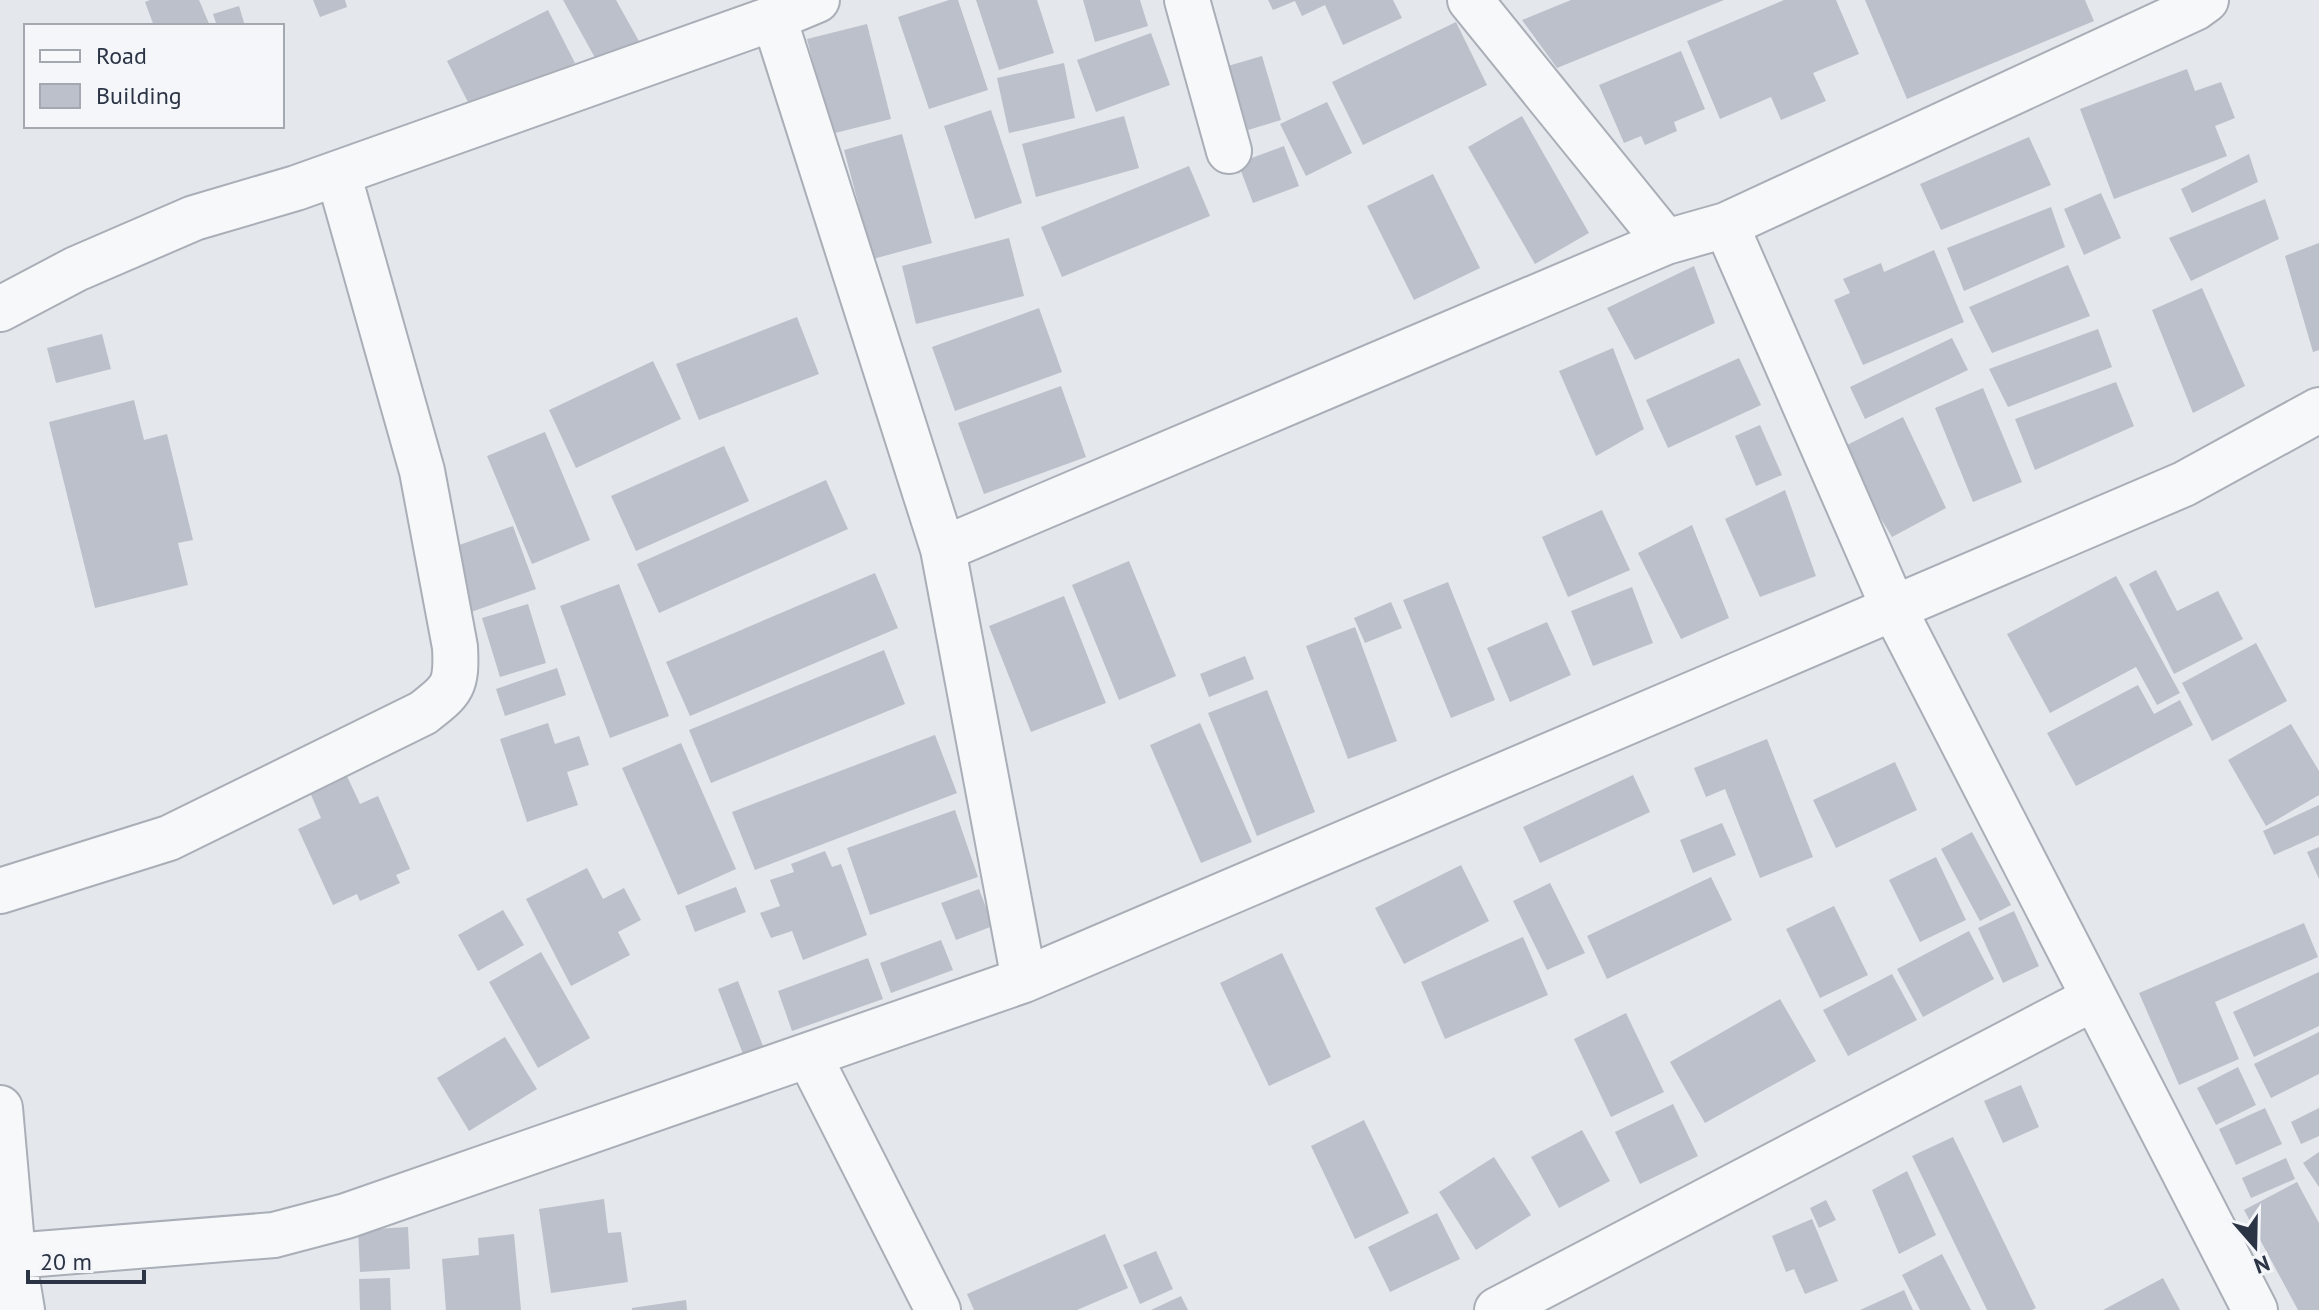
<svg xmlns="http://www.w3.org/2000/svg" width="2319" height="1310" viewBox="0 0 2319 1310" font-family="'PT Sans',sans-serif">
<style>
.building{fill:#bbc0ca}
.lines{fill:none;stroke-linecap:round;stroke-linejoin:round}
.minor-casing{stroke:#a9aeb7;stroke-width:48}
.minor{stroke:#f7f8fa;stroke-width:44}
</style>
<rect width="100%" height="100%" fill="#e4e7ec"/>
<!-- building -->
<path class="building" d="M150,0H199L210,26H154L145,2Z
M313,0H345L347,7L320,17Z
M563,0H616L640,43L599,65Z
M949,0H958L988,90L929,109L898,17Z
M976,0H1037L1054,53L999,70Z
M1083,0H1140L1148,26L1095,42Z
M1268,0H1393L1402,18L1343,45L1325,5L1302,16L1295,1L1273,10Z
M1571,0H1724L1557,68L1522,20Z
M1784,0H1836L1859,54L1813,73L1826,101L1781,120L1771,97L1720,119L1687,41Z
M1865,0H2085L2094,21L1907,99Z
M239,6L245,26H217L213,14Z
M548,10L575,63L474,114L447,61Z
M1456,22L1487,85L1363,145L1332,82Z
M867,24L891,119L831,134L807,39Z
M1151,33L1170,85L1096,112L1077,60Z
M1681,51L1705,109L1674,122L1677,131L1645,145L1641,136L1624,143L1599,85Z
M1262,56L1281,120L1248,130L1228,66Z
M1064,63L1075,118L1009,133L997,78Z
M2187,69L2195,91L2221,82L2235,118L2215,126L2227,156L2114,199L2080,109Z
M1327,102L1352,153L1306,176L1280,124Z
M991,110L1022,203L975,219L944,126Z
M1124,116L1139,168L1036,197L1022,144Z
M1522,116L1589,233L1535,264L1468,147Z
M902,134L932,243L873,259L844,150Z
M2029,137L2051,185L1941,230L1920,184Z
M1284,146L1299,186L1253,203L1238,163Z
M2249,154L2258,182L2192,213L2181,189Z
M1189,166L1210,216L1062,277L1041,227Z
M1433,174L1480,268L1414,300L1367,206Z
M2101,193L2121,238L2084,255L2064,209Z
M2265,199L2279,239L2191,281L2169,238Z
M2051,207L2065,247L1964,291L1947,248Z
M1009,238L1024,296L916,324L902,266Z
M2319,243V350L2313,352L2285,256Z
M1934,250L1964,322L1863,365L1834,300L1850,293L1843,279L1881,263L1884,272Z
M2068,265L2090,316L1992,353L1969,307Z
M1694,266L1715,323L1635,360L1607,308Z
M2202,288L2245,386L2193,413L2152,310Z
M1039,308L1062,372L955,411L932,347Z
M797,317L819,374L699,420L676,364Z
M2098,329L2112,367L2008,407L1989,369Z
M102,334L111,369L56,383L47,348Z
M1952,338L1968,370L1865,419L1850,387Z
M1613,348L1644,429L1596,456L1559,371Z
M1739,358L1761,405L1668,448L1646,400Z
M653,361L681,419L576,468L549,410Z
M2116,382L2134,426L2035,470L2015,419Z
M1061,386L1086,457L984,494L958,423Z
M1983,388L2022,482L1973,502L1935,408Z
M134,400L144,440L167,434L193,540L178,543L188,585L95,608L49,422Z
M1903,417L1946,508L1892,537L1839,449Z
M1760,425L1782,475L1756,486L1735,436Z
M545,432L590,540L532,564L487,456Z
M724,446L749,501L636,551L611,496Z
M826,480L848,529L659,613L637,564Z
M1785,490L1816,576L1760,597L1725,519Z
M1602,510L1630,570L1568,597L1542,537Z
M1692,525L1729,618L1681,639L1638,553Z
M513,526L536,589L471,612L448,549Z
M1129,561L1176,676L1119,700L1072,585Z
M2156,570L2177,611L2218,591L2243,639L2174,674L2129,584Z
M875,573L898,628L690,716L666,662Z
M2116,576L2180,693L2157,705L2136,667L2050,713L2007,634Z
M1448,582L1495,700L1451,718L1403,600Z
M619,584L669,716L610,738L560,606Z
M1632,587L1653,643L1593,666L1571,611Z
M1064,596L1106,703L1031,732L989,626Z
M1391,602L1402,628L1365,643L1354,618Z
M528,604L546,663L500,677L482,618Z
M1547,622L1571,675L1510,702L1487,648Z
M1355,627L1397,741L1348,759L1306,646Z
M2256,643L2287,701L2212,741L2182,683Z
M884,650L905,704L711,783L689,730Z
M1245,656L1254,679L1209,697L1200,674Z
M557,668L566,695L505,716L496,689Z
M2138,685L2154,714L2180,700L2193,725L2076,786L2047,733Z
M1267,690L1315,812L1257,836L1208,713Z
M548,723L555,744L579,736L589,765L567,772L578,805L527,822L500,739Z
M1200,723L1252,842L1201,863L1150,745Z
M2291,724L2319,771V795L2266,826L2228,760Z
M935,735L957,793L755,870L732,812Z
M1767,739L1813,857L1760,878L1725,789L1706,797L1694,768Z
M681,743L736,869L678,895L622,768Z
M1895,762L1917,810L1836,848L1813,800Z
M346,774L360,804L378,796L410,869L396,875L400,883L360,901L357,894L333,905L298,829L321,818L309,790Z
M1633,775L1650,812L1540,863L1523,827Z
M2319,805V835L2274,855L2263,831Z
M955,810L978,877L870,915L847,848Z
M1722,823L1736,855L1693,873L1680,840Z
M1972,832L2011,905L1980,921L1941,849Z
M2319,847V879L2307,852Z
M825,851L832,867L841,864L867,935L803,960L792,931L771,938L760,913L780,906L770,880L794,872L791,864Z
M1936,857L1966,920L1920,942L1889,880Z
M1461,865L1489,921L1404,964L1375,908Z
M587,868L603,899L624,888L641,920L618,932L630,955L571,986L526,899Z
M1711,877L1732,920L1607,979L1587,936Z
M1550,883L1585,953L1547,970L1513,901Z
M736,887L746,912L695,932L685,906Z
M979,889L993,926L956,940L941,903Z
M1834,906L1868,975L1820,998L1786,929Z
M503,910L524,945L478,971L458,935Z
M2014,911L2039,966L2003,983L1978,928Z
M2304,923L2318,957L2215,1002L2239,1059L2179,1085L2139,993Z
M1969,931L1994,979L1923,1017L1897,969Z
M1523,937L1548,995L1445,1039L1421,982Z
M941,940L953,970L891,993L880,963Z
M541,952L590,1038L538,1068L489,982Z
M1282,953L1331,1057L1269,1086L1220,983Z
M868,958L883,999L792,1031L778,991Z
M2319,972V1026L2254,1057L2233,1012Z
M1892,974L1917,1020L1848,1056L1823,1010Z
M738,981L763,1046L743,1054L718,989Z
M1780,999L1816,1061L1705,1123L1670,1062Z
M1626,1013L1664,1092L1611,1117L1574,1039Z
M2319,1032V1074L2271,1098L2254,1064Z
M505,1037L537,1089L469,1131L437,1078Z
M2238,1067L2256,1105L2216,1125L2197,1088Z
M2021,1085L2039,1127L2003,1143L1984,1101Z
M1673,1104L1698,1156L1640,1184L1615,1132Z
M2265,1108L2282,1144L2236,1165L2219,1129Z
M2319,1108V1136L2301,1144L2291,1122Z
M1364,1120L1409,1213L1355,1239L1311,1146Z
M1582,1130L1610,1181L1559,1208L1531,1157Z
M1953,1137L2036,1308L2032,1310H1987L1912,1156Z
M2319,1152V1187L2303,1163Z
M1494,1157L1531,1215L1476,1250L1439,1192Z
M2286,1158L2295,1179L2251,1198L2242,1178Z
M1907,1171L1936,1235L1899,1254L1872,1190Z
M2297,1182L2319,1223V1310H2298L2244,1210Z
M604,1199L608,1233L621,1232L628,1282L551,1293L539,1209Z
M1826,1200L1836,1220L1819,1228L1810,1208Z
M1437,1213L1460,1259L1390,1292L1368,1247Z
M1812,1219L1838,1281L1805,1294L1794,1269L1786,1272L1772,1236Z
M408,1227L410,1269L360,1272L358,1230Z
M514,1234L521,1310H446L442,1259L479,1255L478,1238Z
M1105,1234L1128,1288L1077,1310H974L967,1294Z
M1156,1251L1173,1289L1140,1304L1123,1265Z
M1942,1254L1971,1310H1920L1902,1275Z
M390,1278L391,1310H360L359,1279Z
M2163,1278L2180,1310H2103Z
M1904,1290L1913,1310H1860Z
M1181,1296L1188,1310H1151Z
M686,1300L687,1310H632V1308Z"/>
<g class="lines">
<!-- minor casing -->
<g class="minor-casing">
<path id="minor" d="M1187,0L1229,151
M1470,0L1666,242
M774,18L943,549L1024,980
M1726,225L1894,609L2255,1310
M0,309L76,269L194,218L296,188L774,18L817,0
M943,549L1666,242L1726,225L2195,8L2206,0
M0,891L169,838L423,713C453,690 457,686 455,647L422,471L338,173
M809,1056L938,1310
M0,1108L13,1256L22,1310
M13,1256L274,1235L346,1216L1024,980L2184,484L2319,410
M1497,1310L2094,998"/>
</g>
<!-- minor -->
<use href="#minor" class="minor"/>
</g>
<!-- legend -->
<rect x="24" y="24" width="260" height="104" fill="#f4f6f9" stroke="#a4a8b1" stroke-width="2"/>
<rect x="40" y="50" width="40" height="12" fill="#f7f8fa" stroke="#a4a8b1" stroke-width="2"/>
<text x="96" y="64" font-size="24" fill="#2b3445">Road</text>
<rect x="40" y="84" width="40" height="24" fill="#bbc0ca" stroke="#a4a8b1" stroke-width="2"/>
<text x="96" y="104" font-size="24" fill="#2b3445">Building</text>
<!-- north arrow -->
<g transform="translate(2255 1246) rotate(160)" stroke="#f4f6f9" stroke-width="6" paint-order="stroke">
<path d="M0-6L14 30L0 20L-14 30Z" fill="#2b3445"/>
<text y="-12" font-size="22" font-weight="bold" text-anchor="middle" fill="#2b3445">N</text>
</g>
<!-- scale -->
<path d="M28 1270v12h116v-12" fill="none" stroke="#2b3445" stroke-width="4"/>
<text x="40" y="1270" font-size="24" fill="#2b3445" stroke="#f4f6f9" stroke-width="6" paint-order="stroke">20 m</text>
</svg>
